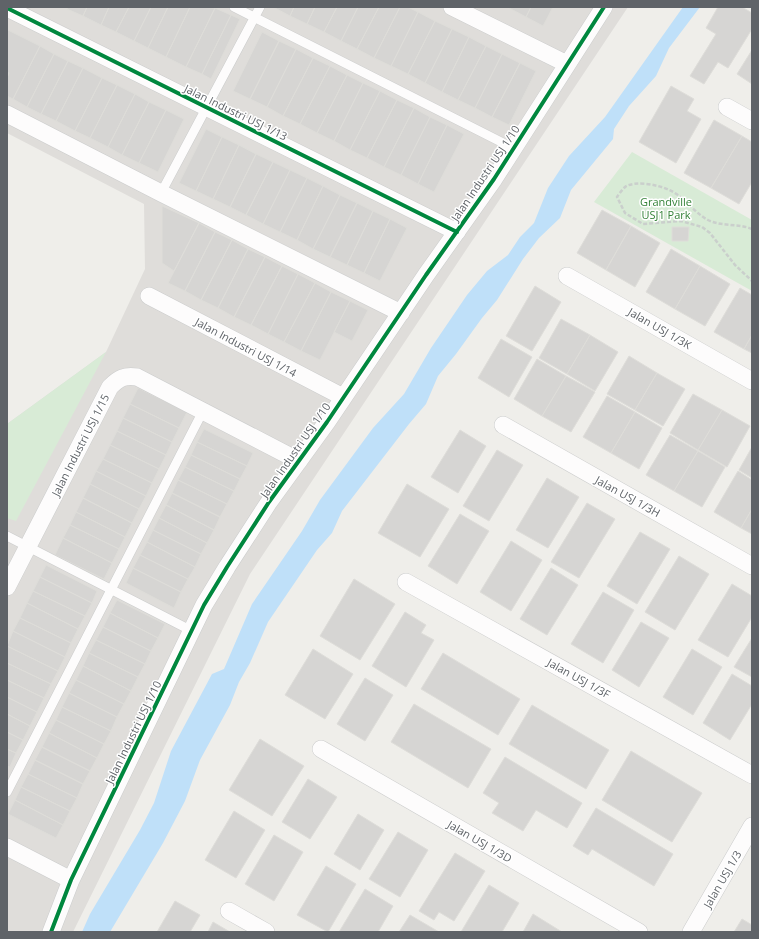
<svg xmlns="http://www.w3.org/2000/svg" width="759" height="939" viewBox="0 0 759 939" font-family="'Open Sans',sans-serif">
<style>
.industrial{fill:#dfddda}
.green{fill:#d8ebd6}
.water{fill:#bfe0f9}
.building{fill:#d6d5d3;stroke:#deddd9}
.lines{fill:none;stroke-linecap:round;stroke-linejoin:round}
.service-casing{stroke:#cbcccc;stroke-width:10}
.minor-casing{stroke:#cbcccc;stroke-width:18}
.path{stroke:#cacfcc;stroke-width:2.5;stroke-dasharray:4 2;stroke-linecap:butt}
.service{stroke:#fdfcfc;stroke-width:9}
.minor{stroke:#fdfcfc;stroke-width:17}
.cycleway-casing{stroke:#fff;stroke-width:6}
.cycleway{stroke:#00873e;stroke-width:4}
.labels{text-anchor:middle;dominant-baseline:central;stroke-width:3;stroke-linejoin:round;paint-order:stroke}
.street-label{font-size:11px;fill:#5f6368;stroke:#fff}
.park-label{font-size:11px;fill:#348238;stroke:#fff}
</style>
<rect width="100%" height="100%" fill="#efeeea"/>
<!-- industrial -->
<path class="industrial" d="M7,7H628L250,574L73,932H7V424L106,352L145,269L144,204L7,133Z"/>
<!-- green -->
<path class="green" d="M632,152L752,220V291L594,202Z
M106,352L16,521L7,518V424Z"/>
<!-- water -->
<path class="water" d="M683,7H700L669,48L656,76L629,106L614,129L613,139L571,190L560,218L539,238L523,259L497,300L482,318L456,354L438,376L426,404L409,424L342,511L332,533L317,550L268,622L250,663L239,682L230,705L200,760L185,801L163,843L110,932H82L90,914L140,830L154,803L171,751L212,674L224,669L252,604L302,531L320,500L373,428L404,394L431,348L467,295L487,271L508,255L520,237L534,223L548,188L569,156L605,117Z"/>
<!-- building -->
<path class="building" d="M68,7H87L83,16L67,9Z
M87,7H109L101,25L83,16Z
M109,7H129L116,32L101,25Z
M129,7H151L134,41L116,32Z
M151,7H168L148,48L134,41Z
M168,7H190L166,57L148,48Z
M190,7L215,8L186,67L166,57Z
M273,7H294L290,16Z
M294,7H315L307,24L290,16Z
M315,7H337L324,32L307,24Z
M337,7H358L341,41L324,32Z
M358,7H379L357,49L341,41Z
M379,7H400L374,58L357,49Z
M400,7H408L418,12L391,66L374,58Z
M510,7H531L526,17L509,8Z
M531,7H553L543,26L526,17Z
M718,7H742L752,13V29L728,68L718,62L704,84L690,76L716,34L706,28Z
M215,8L231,15L202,74L186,67Z
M418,12L435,21L408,74L391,66Z
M231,15L240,19L211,79L202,74Z
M435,21L452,29L425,83L408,74Z
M452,29L469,37L442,92L425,83Z
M8,30L40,46L13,99L7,96V78L9,73L7,72V33Z
M262,32L279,41L250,99L233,91Z
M469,37L486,46L458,100L442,92Z
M279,41L296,49L267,107L250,99Z
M40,46L54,54L27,107L13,99Z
M486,46L502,54L475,108L458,100Z
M296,49L313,58L283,116L267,107Z
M752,50V84L737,74Z
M54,54L68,61L41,114L27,107Z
M502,54L520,63L492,117L475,108Z
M313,58L330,66L300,124L283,116Z
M68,61L83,68L56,121L41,114Z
M520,63L536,71L509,125L492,117Z
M330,66L347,75L317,133L300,124Z
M83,68L102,78L75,131L56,121Z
M347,75L363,83L334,141L317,133Z
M102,78L117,85L90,138L75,131Z
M363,83L380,91L350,150L334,141Z
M117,85L135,94L108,147L90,138Z
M671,86L694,99L687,111L701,119L676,163L639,142Z
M380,91L397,100L367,158L350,150Z
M135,94L149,102L122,155L108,147Z
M397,100L414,108L384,167L367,158Z
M149,102L166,110L139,163L122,155Z
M414,108L430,117L401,175L384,167Z
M166,110L184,119L158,172L139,163Z
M430,117L447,125L418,184L401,175Z
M714,120L742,136L711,188L684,173Z
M447,125L464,134L434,192L418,184Z
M206,129L222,137L196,191L179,183Z
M742,136L752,142V182L739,204L711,188Z
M222,137L239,145L213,199L196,191Z
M239,145L256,154L230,207L213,199Z
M256,154L273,162L246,215L230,207Z
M273,162L290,170L263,224L246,215Z
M290,170L307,178L280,232L263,224Z
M307,178L323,186L297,240L280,232Z
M323,186L340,195L313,249L297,240Z
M340,195L357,203L330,257L313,249Z
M357,203L373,211L347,265L330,257Z
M162,206L199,223L174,271L162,263Z
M602,210L631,226L606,270L577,253Z
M373,211L390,219L364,273L347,265Z
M390,219L407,228L380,281L364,273Z
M199,223L215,232L185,291L168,283Z
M631,226L660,243L635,287L606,270Z
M672,227H689L688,241H672Z
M215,232L232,240L201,300L185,291Z
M232,240L248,249L218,308L201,300Z
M248,249L265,257L234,317L218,308Z
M671,249L700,266L675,309L646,292Z
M265,257L282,266L251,325L234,317Z
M282,266L298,274L268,334L251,325Z
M700,266L730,284L705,326L675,309Z
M298,274L315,283L284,342L268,334Z
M315,283L331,292L301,351L284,342Z
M535,286L561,302L532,351L506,336Z
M740,288L752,295V335L744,349L714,332Z
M331,292L350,301L320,360L301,351Z
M350,301L368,310L352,341L334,332Z
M561,319L590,335L567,374L539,358Z
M590,335L618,352L595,391L567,374Z
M752,335V353L744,349Z
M501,339L532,357L509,397L478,378Z
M629,356L657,373L635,410L607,394Z
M537,359L566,376L542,416L514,399Z
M657,373L685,389L663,426L635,410Z
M566,376L595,392L571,432L542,416Z
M138,388L187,412L179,428L130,404Z
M693,394L722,410L698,450L670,433Z
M607,396L635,412L611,453L583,437Z
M130,404L179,428L172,442L123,418Z
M722,410L750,426L727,467L698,450Z
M635,412L662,428L639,469L611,453Z
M123,418L172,442L166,455L117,431Z
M204,429L253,453L247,466L197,442Z
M460,430L486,446L458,493L431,477Z
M117,431L166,455L159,469L110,445Z
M670,435L698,451L674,491L646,475Z
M197,442L247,466L240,479L191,455Z
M110,445L159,469L152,483L103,459Z
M752,447V478L739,470Z
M497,450L523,465L489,521L463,506Z
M698,451L725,467L702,507L674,491Z
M191,455L240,479L234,491L185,467Z
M103,459L152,483L146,496L96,471Z
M185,467L234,491L227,504L178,480Z
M96,471L146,496L139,509L90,484Z
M738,471L752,480V509L741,528L714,512Z
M547,478L579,497L548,548L516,530Z
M178,480L227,504L220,517L172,493Z
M90,484L139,509L132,523L83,498Z
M407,484L449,509L420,557L378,533Z
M172,493L220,517L214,530L166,505Z
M83,498L132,523L125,537L76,512Z
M587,503L615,519L579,578L551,562Z
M166,505L214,530L207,543L159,518Z
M752,509V534L741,528Z
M76,512L125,537L119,549L70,525Z
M460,514L489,531L457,584L428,566Z
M159,518L207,543L201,554L153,530Z
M70,525L119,549L112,563L63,538Z
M153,530L201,554L195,567L147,542Z
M640,532L670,549L637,604L607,586Z
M63,538L112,563L104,579L55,555Z
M511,541L542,560L511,611L480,592Z
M147,542L195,567L188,579L140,555Z
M140,555L188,579L181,592L133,568Z
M679,556L709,574L675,630L645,612Z
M46,565L97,591L92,603L40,577Z
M133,568L181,592L174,608L126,583Z
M551,568L578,585L547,635L520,619Z
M40,577L92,603L85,616L33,591Z
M354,579L395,604L360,660L320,636Z
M732,584L752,596V617L728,657L698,640Z
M33,591L85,616L78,629L27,603Z
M603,592L634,610L603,663L571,644Z
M117,600L165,624L158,638L110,613Z
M27,603L78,629L71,643L20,618Z
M405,612L426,625L421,633L434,640L406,687L372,666Z
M110,613L158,638L151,651L103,627Z
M20,618L71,643L65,657L13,631Z
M641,622L669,638L639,687L612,670Z
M103,627L151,651L145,664L96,640Z
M13,631L65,657L58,671L7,646Z
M752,638V677L734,667Z
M96,640L145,664L138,677L89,653Z
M7,646L58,671L51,684L7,663Z
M313,649L353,674L325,719L285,695Z
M692,649L722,667L693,715L663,697Z
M89,653L138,677L131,691L83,666Z
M443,653L520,699L498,735L421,689Z
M7,663L51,684L44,698L7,680Z
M83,666L131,691L124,704L76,680Z
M732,674L752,686V704L730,740L703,723Z
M365,678L393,695L365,741L337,724Z
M7,680L44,698L37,712L7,697Z
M76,680L124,704L117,717L69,693Z
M69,693L117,717L111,731L62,707Z
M7,697L37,712L30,726L7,714Z
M414,704L491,749L468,788L391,742Z
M532,705L609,750L586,789L509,744Z
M62,707L111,731L104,744L56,720Z
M7,714L30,726L23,740L7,732Z
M56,720L104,744L97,758L49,733Z
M7,732L23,740L16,753L7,749Z
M49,733L97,758L90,771L42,747Z
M260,739L304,766L272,816L229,790Z
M42,747L90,771L83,784L35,760Z
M7,749L16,753L10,767L7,766Z
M631,751L702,793L672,842L602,800Z
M505,757L582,803L567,828L536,810L523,831L492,813L499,803L483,793Z
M35,760L83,784L77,798L28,774Z
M28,774L77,798L70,811L21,787Z
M308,779L337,797L310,839L282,822Z
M21,787L70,811L63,825L15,800Z
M15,800L63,825L56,838L8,814Z
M596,808L673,854L654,886L592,849L588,855L573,846Z
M234,811L265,830L236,878L205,860Z
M358,814L384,830L360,870L334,854Z
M398,832L428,850L400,897L369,879Z
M274,835L303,852L274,901L245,884Z
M455,853L485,871L454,921L439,912L434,920L419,911Z
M326,866L356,884L328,932L297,915Z
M489,885L519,903L502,932H461Z
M365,889L393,906L378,932H339Z
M175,901L200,915L190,932H157Z
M533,914L562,932H523Z
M410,915L439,932H399Z
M742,919L752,925V932H734Z
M213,922L230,932H208Z"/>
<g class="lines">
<!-- service casing -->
<g class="service-casing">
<path id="service" d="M234,7L513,148
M161,193L260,7
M7,536L192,631
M7,792L203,411"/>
</g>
<!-- minor casing -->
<g class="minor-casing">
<path id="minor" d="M452,7L567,64
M7,8L457,232
M727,107L752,121
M7,114L161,193L401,313
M567,276L752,381
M149,296L343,397
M503,425L752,566
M406,582L752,775
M7,587L110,387C119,378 125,375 137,377L299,461
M321,749L639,932
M7,847L71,880
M229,911L266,932
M51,932L71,880L204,605L227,567L269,502L327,422L426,275L494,179L604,7
M691,932L752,826"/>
</g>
<!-- path -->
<path class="path" d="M752,229C738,223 722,227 708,220C693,212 684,196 669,190C659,185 635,180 625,187C622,190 619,194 617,197L625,213L643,224L681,221L702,227L710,233L735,265L752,281"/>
<!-- service -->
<use href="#service" class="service"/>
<!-- minor -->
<use href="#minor" class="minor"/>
<!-- cycleway casing -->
<g class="cycleway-casing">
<path id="cycleway" d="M7,8L457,232
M51,932L71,880L204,605L227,567L269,502L327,422L426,275L494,179L604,7"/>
</g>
<!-- cycleway -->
<use href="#cycleway" class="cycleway"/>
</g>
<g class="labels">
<!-- street labels -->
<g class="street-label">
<text transform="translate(236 112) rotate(26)">Jalan Industri USJ 1/13</text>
<text transform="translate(485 173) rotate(-56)">Jalan Industri USJ 1/10</text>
<text transform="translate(660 328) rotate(30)">Jalan USJ 1/3K</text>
<text transform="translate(246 347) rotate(28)">Jalan Industri USJ 1/14</text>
<text transform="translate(80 445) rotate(-63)">Jalan Industri USJ 1/15</text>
<text transform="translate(295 450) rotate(-55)">Jalan Industri USJ 1/10</text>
<text transform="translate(628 496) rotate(29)">Jalan USJ 1/3H</text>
<text transform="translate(579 678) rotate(29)">Jalan USJ 1/3F</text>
<text transform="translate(133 732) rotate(-64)">Jalan Industri USJ 1/10</text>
<text transform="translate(480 841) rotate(30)">Jalan USJ 1/3D</text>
<text transform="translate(722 879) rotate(-60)">Jalan USJ 1/3</text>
</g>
<!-- park labels -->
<g class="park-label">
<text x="666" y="201">Grandville<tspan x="666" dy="13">USJ1 Park</tspan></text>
</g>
</g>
<!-- border -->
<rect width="759" height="939" fill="none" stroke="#5f6368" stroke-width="16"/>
</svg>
